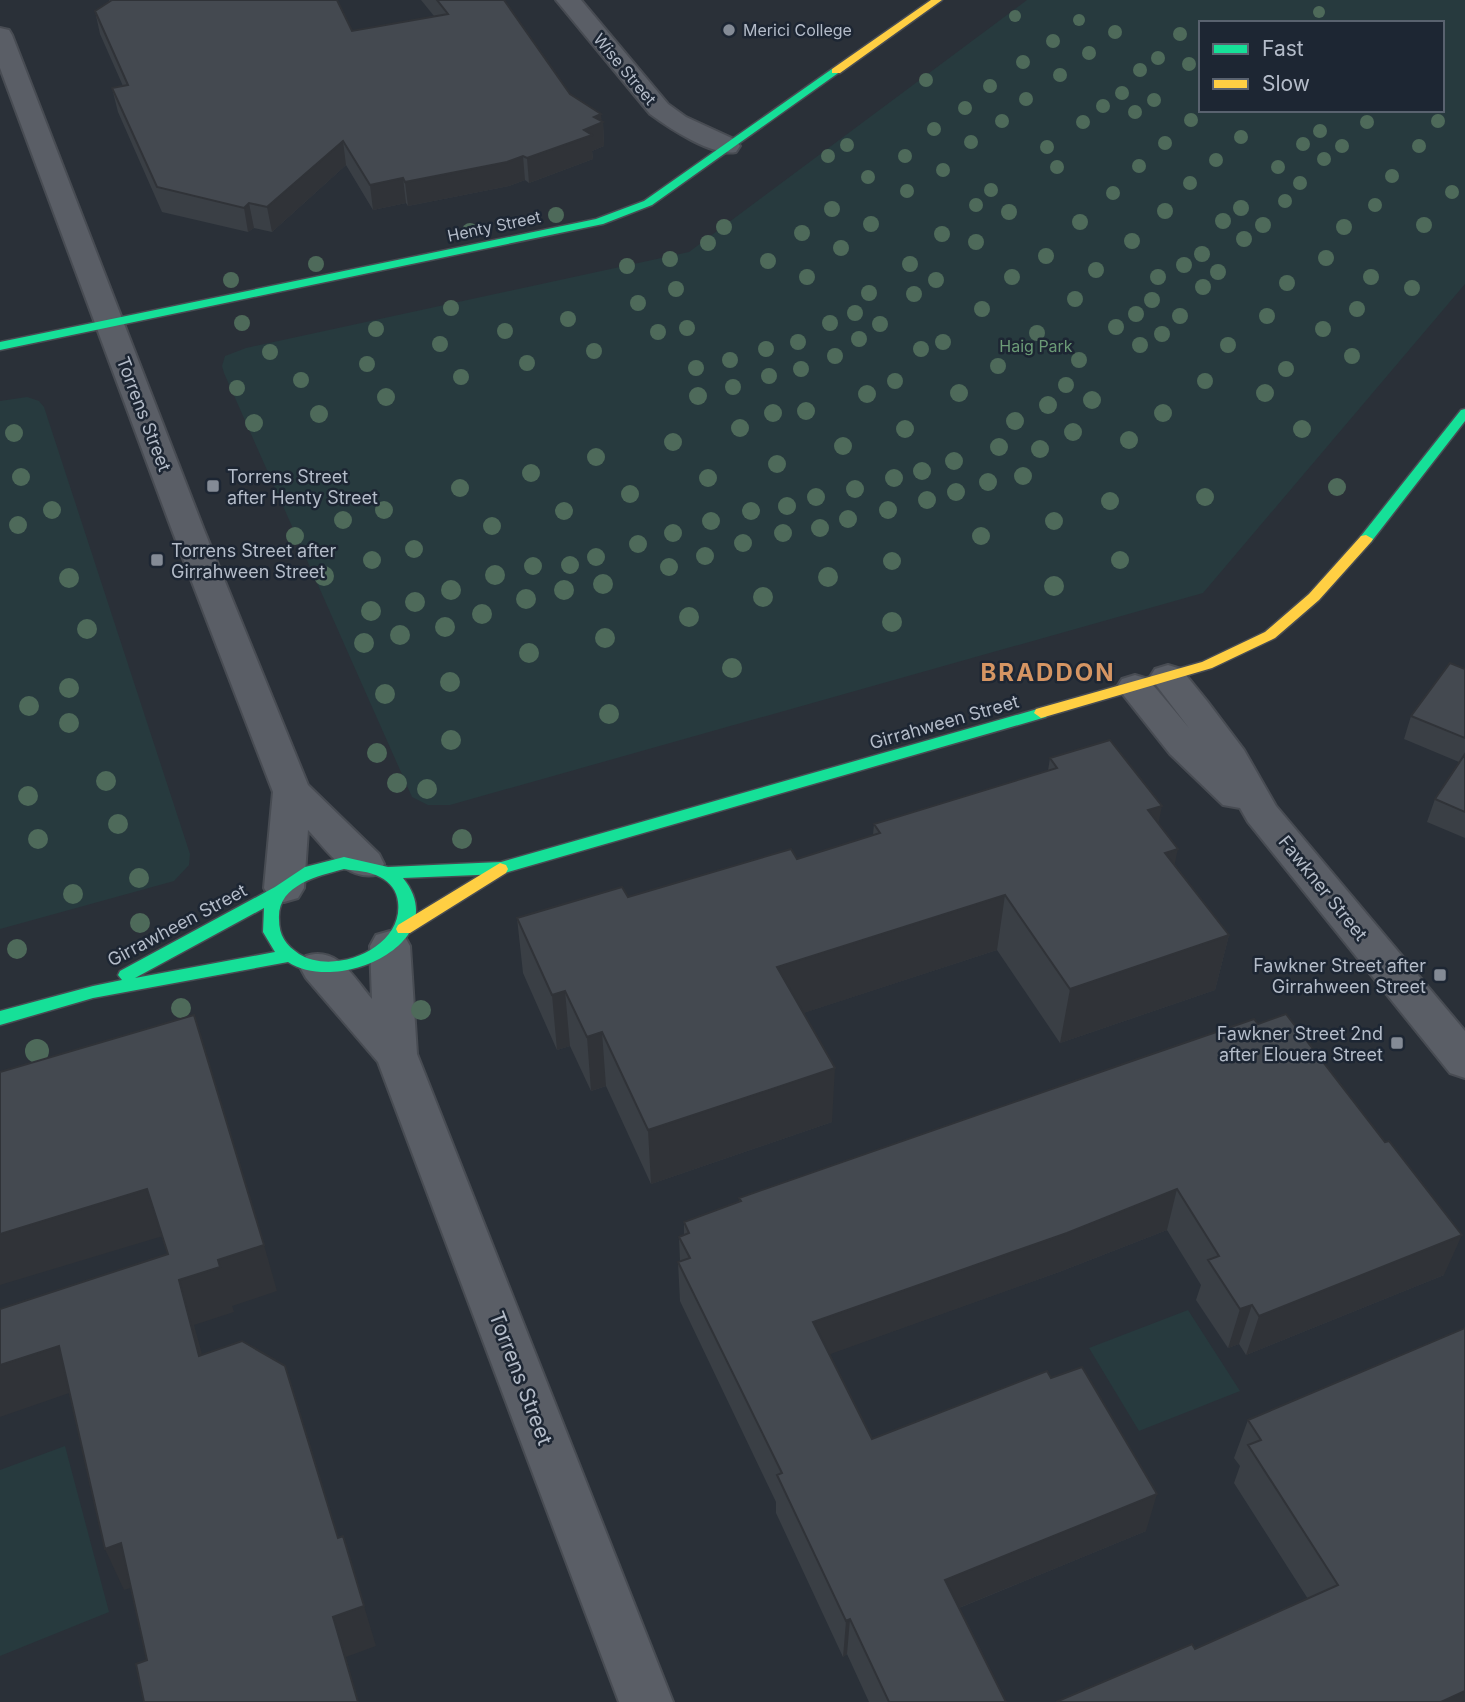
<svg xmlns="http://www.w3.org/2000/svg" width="1465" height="1702" viewBox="0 0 1465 1702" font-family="Inter,sans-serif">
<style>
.green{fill:#273a3e;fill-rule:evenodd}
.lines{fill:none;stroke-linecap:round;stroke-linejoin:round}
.street-casing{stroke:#484c53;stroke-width:4}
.fast-casing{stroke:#484c53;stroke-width:3}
.slow-casing{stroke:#484c53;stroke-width:3}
.street{fill:#5a5e66;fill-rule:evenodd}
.fast{fill:#16e098;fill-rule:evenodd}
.slow{fill:#ffcf43;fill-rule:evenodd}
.tree{fill:#4e6a5a}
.wall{fill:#3a3f45}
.shaded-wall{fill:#303338}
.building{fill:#444950;stroke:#303338;stroke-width:2}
.poi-dot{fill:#848b96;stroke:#1d2633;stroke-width:2.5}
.labels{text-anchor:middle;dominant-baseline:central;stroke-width:5;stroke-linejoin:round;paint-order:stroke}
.far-poi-label{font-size:16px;fill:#b4bcc9;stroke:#1d2633;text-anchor:start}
.far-street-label{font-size:16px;fill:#b4bcc9;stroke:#1d2633}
.far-park-label{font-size:16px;fill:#6b9a76;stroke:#1d2633}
.street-label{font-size:18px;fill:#b4bcc9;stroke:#1d2633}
.poi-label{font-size:18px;fill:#b4bcc9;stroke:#1d2633;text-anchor:start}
.near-street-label{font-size:21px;fill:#b4bcc9;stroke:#1d2633}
.district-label{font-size:24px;font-weight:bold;letter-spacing:2px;fill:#d59563;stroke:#1d2633}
</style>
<rect width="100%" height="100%" fill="#2a3038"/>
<!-- green -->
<path class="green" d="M1027,0H1465V284L1203,593L450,805H428L412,797L224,373L222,366L225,356L246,348L689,252ZM1201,23H1442V110H1201Z
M27,397L39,401L44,407L190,854L189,865L174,881L0,929V401Z
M1188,1310L1240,1391L1139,1431L1089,1348Z
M65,1446L109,1612L0,1656V1470Z"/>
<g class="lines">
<!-- street casing -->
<g class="street-casing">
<path id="street" d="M556,0H581L668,104L686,117L736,140L740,146L736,152C713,157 669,128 650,114Z
M0,28L9,30L12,35L204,530L308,785L379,854L384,864L379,874C347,883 328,851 308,830L304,888L298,898L284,902L270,898L264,888L273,792L172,530L0,68Z
M1168,665L1181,669L1207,701L1244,750L1276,806L1465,1031V1078L1450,1073L1248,822L1240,808L1223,805L1170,754L1117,687L1122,679L1135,675L1148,679L1189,728L1150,677L1155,669Z
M390,931L404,935L410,946L417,1054L673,1702H619L378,1062L306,978L300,967L306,956C338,946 353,977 372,999L370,946L376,935Z"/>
</g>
<!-- fast casing -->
<g class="fast-casing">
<path id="fast" d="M832,69L841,71L652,205L603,224L0,350V342L596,219L644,201Z
M1465,409V421L1371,542H1361L1359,539L1361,536L1461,410Z
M1041,708L1046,709L1048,713L1046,717L501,874L403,878C455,942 338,995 288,962L93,998L0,1025V1011L93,986L122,980L118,975L120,971L275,887L305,867L344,857L388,867L501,862ZM344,869C356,871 369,871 380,877C390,882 397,891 398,902C404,948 334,976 299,954C286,945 279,936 279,919C277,885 318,876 344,869ZM264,908L263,932L275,952L135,978Z"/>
</g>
<!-- slow casing -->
<g class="slow-casing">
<path id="slow" d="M931,0H942L840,73H832V69Z
M1366,535L1373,539L1371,542L1319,600L1275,638L1212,668L1041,718L1034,713L1036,709L1202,662L1265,632L1309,594L1361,536Z
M500,863L506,865L508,869L506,873L410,933H398L396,929L398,925Z"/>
</g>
<!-- street -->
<use href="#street" class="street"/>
<!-- fast -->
<use href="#fast" class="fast"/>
<!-- slow -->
<use href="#slow" class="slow"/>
</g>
<!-- trees -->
<g class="tree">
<circle cx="1319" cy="12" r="6"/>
<circle cx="1015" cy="16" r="6"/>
<circle cx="1079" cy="20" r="6"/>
<circle cx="1115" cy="32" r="7"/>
<circle cx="1180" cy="34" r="7"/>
<circle cx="1053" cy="41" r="7"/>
<circle cx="1089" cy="53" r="7"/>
<circle cx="1158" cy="58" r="7"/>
<circle cx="1023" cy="62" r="7"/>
<circle cx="1189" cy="64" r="7"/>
<circle cx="1140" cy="70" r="7"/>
<circle cx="1060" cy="75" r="7"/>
<circle cx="926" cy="80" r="7"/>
<circle cx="990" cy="86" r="7"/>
<circle cx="1122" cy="93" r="7"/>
<circle cx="1026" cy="99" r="7"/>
<circle cx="1154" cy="100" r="7"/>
<circle cx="1103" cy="106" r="7"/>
<circle cx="965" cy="108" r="7"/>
<circle cx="1135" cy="112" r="7"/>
<circle cx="1191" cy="120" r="7"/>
<circle cx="1002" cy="121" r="7"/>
<circle cx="1438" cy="121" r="7"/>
<circle cx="1083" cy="122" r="7"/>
<circle cx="1367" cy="122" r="7"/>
<circle cx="934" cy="129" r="7"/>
<circle cx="1320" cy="131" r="7"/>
<circle cx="1241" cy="137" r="7"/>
<circle cx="971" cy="142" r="7"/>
<circle cx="1165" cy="143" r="7"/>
<circle cx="1303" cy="144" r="7"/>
<circle cx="847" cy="145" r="7"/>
<circle cx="1342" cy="146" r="7"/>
<circle cx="1419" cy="146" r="7"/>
<circle cx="1047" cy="147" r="7"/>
<circle cx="828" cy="156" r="7"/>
<circle cx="905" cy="156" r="7"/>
<circle cx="1324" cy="159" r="7"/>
<circle cx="1216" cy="160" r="7"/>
<circle cx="1139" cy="166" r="7"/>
<circle cx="1057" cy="167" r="7"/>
<circle cx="1278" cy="167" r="7"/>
<circle cx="943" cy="170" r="7"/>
<circle cx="1392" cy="176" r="7"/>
<circle cx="868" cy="177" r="7"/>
<circle cx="1190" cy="183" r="7"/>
<circle cx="1300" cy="183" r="7"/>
<circle cx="991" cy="190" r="7"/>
<circle cx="907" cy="191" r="7"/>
<circle cx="1452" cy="192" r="7"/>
<circle cx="1113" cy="193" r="7"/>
<circle cx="1285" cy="201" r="7"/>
<circle cx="976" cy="205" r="7"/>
<circle cx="1375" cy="205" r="7"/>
<circle cx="1241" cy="208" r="8"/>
<circle cx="832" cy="209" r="8"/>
<circle cx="1165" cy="211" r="8"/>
<circle cx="1009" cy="212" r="8"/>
<circle cx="556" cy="215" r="8"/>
<circle cx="1223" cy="221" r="8"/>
<circle cx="1080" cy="222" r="8"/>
<circle cx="871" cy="224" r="8"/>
<circle cx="1263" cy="225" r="8"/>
<circle cx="1424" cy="225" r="8"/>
<circle cx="724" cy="227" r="8"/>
<circle cx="1344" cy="227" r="8"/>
<circle cx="470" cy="231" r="8"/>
<circle cx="802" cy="233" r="8"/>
<circle cx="942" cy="234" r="8"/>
<circle cx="1244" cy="239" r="8"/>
<circle cx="1132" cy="241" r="8"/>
<circle cx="976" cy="242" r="8"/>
<circle cx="708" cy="243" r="8"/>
<circle cx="841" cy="248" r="8"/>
<circle cx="1202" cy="254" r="8"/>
<circle cx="1046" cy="256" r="8"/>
<circle cx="1326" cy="258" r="8"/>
<circle cx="670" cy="259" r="8"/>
<circle cx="768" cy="261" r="8"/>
<circle cx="316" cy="264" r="8"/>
<circle cx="910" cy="264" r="8"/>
<circle cx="1184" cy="265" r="8"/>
<circle cx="627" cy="266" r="8"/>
<circle cx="1096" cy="270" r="8"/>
<circle cx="1218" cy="272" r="8"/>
<circle cx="807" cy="277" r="8"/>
<circle cx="1012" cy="277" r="8"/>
<circle cx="1158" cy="277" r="8"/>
<circle cx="1371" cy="277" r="8"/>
<circle cx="231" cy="280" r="8"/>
<circle cx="936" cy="280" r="8"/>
<circle cx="1287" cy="283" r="8"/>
<circle cx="1203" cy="287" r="8"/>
<circle cx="1412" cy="288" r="8"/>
<circle cx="676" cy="289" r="8"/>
<circle cx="869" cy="293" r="8"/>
<circle cx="914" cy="294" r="8"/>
<circle cx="1075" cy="299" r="8"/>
<circle cx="1152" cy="300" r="8"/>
<circle cx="638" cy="303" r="8"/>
<circle cx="451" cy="308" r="8"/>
<circle cx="982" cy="309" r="8"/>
<circle cx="1357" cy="309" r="8"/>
<circle cx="855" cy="313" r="8"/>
<circle cx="1136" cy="314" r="8"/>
<circle cx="1180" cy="316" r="8"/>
<circle cx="1267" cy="316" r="8"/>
<circle cx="568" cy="319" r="8"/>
<circle cx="242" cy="323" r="8"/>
<circle cx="830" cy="323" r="8"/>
<circle cx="880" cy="324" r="8"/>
<circle cx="1116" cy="327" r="8"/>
<circle cx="687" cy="328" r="8"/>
<circle cx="376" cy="329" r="8"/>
<circle cx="1323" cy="329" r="8"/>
<circle cx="505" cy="331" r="8"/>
<circle cx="658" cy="332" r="8"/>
<circle cx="1037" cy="333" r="8"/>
<circle cx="1162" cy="334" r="8"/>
<circle cx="859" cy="339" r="8"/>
<circle cx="798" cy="342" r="8"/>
<circle cx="943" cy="342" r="8"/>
<circle cx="440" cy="344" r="8"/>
<circle cx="1140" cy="345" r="8"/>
<circle cx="1228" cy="345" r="8"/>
<circle cx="766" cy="349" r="8"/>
<circle cx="921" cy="349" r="8"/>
<circle cx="594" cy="351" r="8"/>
<circle cx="270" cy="352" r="8"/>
<circle cx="835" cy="356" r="8"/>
<circle cx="1352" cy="356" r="8"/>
<circle cx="730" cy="360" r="8"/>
<circle cx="1079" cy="360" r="8"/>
<circle cx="527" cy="363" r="8"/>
<circle cx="367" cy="364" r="8"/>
<circle cx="998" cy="366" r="8"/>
<circle cx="696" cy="368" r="8"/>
<circle cx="801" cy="369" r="8"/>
<circle cx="1286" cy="369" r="8"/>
<circle cx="769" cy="376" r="8"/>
<circle cx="461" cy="377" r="8"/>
<circle cx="301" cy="380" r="8"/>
<circle cx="895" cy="381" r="8"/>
<circle cx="1205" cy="381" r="8"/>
<circle cx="1066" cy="385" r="8"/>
<circle cx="733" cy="387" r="8"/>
<circle cx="237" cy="388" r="8"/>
<circle cx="959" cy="393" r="9"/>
<circle cx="1265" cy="393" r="9"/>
<circle cx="867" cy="394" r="9"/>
<circle cx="698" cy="396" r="9"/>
<circle cx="386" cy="397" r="9"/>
<circle cx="1092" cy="400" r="9"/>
<circle cx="1048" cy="405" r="9"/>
<circle cx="806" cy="411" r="9"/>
<circle cx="773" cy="413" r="9"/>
<circle cx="1163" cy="413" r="9"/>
<circle cx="319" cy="414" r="9"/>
<circle cx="1015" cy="421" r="9"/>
<circle cx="254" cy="423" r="9"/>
<circle cx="740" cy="428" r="9"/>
<circle cx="905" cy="429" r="9"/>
<circle cx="1302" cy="429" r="9"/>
<circle cx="1073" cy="432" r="9"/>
<circle cx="14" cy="433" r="9"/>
<circle cx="1129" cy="440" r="9"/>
<circle cx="673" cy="442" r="9"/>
<circle cx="843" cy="446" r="9"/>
<circle cx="999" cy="447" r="9"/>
<circle cx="1040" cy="449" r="9"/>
<circle cx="596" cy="457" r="9"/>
<circle cx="954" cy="461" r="9"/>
<circle cx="777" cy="464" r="9"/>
<circle cx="922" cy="471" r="9"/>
<circle cx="531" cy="473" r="9"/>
<circle cx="1023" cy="476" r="9"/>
<circle cx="21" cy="477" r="9"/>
<circle cx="708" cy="478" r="9"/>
<circle cx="894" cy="478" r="9"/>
<circle cx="988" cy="482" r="9"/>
<circle cx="1337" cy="487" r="9"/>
<circle cx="460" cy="488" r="9"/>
<circle cx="855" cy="489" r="9"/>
<circle cx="956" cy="492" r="9"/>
<circle cx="630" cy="494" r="9"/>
<circle cx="816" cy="497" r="9"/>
<circle cx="1205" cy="497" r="9"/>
<circle cx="927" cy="500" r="9"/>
<circle cx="1110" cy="501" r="9"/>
<circle cx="787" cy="506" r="9"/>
<circle cx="52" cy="510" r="9"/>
<circle cx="384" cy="510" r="9"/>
<circle cx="888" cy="510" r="9"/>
<circle cx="564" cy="511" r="9"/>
<circle cx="751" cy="511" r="9"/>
<circle cx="848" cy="519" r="9"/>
<circle cx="343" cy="520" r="9"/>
<circle cx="711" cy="521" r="9"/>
<circle cx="1054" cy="521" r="9"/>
<circle cx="18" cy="525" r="9"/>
<circle cx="492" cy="526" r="9"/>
<circle cx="820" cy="528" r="9"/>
<circle cx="673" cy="533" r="9"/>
<circle cx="783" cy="533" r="9"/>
<circle cx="295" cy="536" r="9"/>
<circle cx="981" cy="536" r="9"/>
<circle cx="743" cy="543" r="9"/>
<circle cx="638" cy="544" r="9"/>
<circle cx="414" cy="549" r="9"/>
<circle cx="705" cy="556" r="9"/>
<circle cx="596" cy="557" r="9"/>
<circle cx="372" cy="560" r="9"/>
<circle cx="1120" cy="560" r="9"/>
<circle cx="892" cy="561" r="9"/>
<circle cx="570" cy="565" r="9"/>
<circle cx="533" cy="566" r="9"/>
<circle cx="669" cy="567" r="9"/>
<circle cx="495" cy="575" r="10"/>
<circle cx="324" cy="576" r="10"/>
<circle cx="828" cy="577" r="10"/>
<circle cx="69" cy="578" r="10"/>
<circle cx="603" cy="584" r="10"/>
<circle cx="1054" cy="586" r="10"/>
<circle cx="451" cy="590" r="10"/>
<circle cx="564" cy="590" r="10"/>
<circle cx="763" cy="597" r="10"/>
<circle cx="526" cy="599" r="10"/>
<circle cx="415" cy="602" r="10"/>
<circle cx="371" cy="611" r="10"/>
<circle cx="482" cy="614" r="10"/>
<circle cx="689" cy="617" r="10"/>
<circle cx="892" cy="622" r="10"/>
<circle cx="445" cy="627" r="10"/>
<circle cx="87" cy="629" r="10"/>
<circle cx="400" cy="635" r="10"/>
<circle cx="605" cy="638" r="10"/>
<circle cx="364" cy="643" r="10"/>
<circle cx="529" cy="653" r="10"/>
<circle cx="732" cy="668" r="10"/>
<circle cx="450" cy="682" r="10"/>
<circle cx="69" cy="688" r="10"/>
<circle cx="385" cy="694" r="10"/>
<circle cx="29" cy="706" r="10"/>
<circle cx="609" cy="714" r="10"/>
<circle cx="69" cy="723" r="10"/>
<circle cx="451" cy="740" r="10"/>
<circle cx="377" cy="753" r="10"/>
<circle cx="106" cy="781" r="10"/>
<circle cx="397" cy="783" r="10"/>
<circle cx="427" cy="789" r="10"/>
<circle cx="28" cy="796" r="10"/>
<circle cx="118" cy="824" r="10"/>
<circle cx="38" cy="839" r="10"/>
<circle cx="462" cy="839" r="10"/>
<circle cx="139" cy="878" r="10"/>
<circle cx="73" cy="894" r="10"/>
<circle cx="140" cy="923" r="10"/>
<circle cx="17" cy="949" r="10"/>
<circle cx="181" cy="1008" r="10"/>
<circle cx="421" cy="1010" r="10"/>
<circle cx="37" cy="1051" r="12"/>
</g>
<!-- wall -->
<path class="wall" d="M109,0H337L352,31L434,16L421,0H504L570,94L601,114V121L603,122L604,146L592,151L593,159L529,183L525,180L509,186L408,206L406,203L373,210L346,165L272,232L254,228L248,232L162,212L118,112L112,88L123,86L100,34L95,11L109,2Z
M1465,669V838L1427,822L1435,799L1459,762L1404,739L1411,716Z
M1050,758L1158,823L1175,865L1229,935L1215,990L1060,1043L997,950L803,1013L832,1122L651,1184L606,1086L591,1091L570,1046L557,1050L523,973L517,918L628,897L797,859L873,835L874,824L1048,771Z
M1132,1061L1444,1275L1246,1355L1239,1344L1228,1348L1196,1300L1201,1285L1167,1230L1059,1272L829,1354L872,1439L1146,1531L959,1608L1006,1702H869L847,1654L843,1657L776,1513V1502L680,1301L678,1262L680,1261L679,1237L684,1235V1222L739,1202V1198Z
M1248,1420L1465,1702L1195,1649L1308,1599L1234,1483L1240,1466L1234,1458Z"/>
<!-- shaded-wall -->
<path class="shaded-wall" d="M601,114L602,123L603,122L604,146L592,151L593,159L529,183L527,158L584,130L594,117Z
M343,141L346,165L272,232L267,207Z
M523,156L525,180L509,186L408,206L405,182Z
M403,178L406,203L373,210L370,185Z
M249,203L254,228L248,232L244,208Z
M1162,806L1151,861L1148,810Z
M1178,849L1166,904L1165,853Z
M1005,895L997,950L776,1022L777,967Z
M1229,935L1215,990L1060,1043L1070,989Z
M565,991L570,1046L557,1050L552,995Z
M602,1032L606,1086L591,1091L587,1037Z
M835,1068L832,1122L651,1184L648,1130Z
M147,1189L163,1236L0,1285V1234Z
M1177,1189L1167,1230L1059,1272L811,1361L813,1322Z
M1462,1235L1444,1275L1246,1355L1259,1316Z
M264,1245L277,1291L232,1306L234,1312L194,1325L215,1401L199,1356L179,1280L218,1260Z
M1252,1305L1239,1344L1228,1348L1240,1309Z
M59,1346L78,1390L0,1417V1365Z
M1157,1494L1146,1531L939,1616L945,1580Z
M121,1543L140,1585L124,1590L105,1549Z
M364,1606L376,1646L346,1657L358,1702L333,1617Z
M850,1619L847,1654L843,1657L846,1621Z
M1465,1691V1702H1441Z"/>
<!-- building -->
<path class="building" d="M112,0H337L352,31L448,14L437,0H504L570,94L601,114L594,117L603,122L584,130L592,135L527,158L523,156L507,162L405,182L403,178L370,185L343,141L267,207L249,203L244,208L157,187L112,88L128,85L95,11Z
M1450,663L1465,669V738L1411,716Z
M1110,740L1162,806L1148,810L1178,849L1165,853L1229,935L1070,989L1005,895L777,967L835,1068L648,1130L602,1032L587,1037L565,991L552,995L517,918L622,887L628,897L791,849L797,859L880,833L874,824L1057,768L1050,758Z
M1465,754V812L1435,799Z
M1286,1014L1385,1142L1389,1141L1462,1235L1259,1316L1252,1305L1240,1309L1208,1260L1219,1256L1177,1189L1067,1233L813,1322L872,1439L1047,1371L1051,1378L1082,1367L1157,1494L945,1580L1006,1702H889L850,1619L846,1621L777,1475L782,1473L678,1262L690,1258L679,1237L689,1233L684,1222L741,1201L739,1198L1132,1061L1254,1019L1258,1024Z
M194,1015L264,1245L218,1260L220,1267L179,1280L199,1356L242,1341L285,1366L338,1538L343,1536L364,1606L333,1617L358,1702H144L136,1664L147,1660L121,1543L105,1549L59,1346L0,1365V1309L168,1254L147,1189L0,1234V1072Z
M1465,1328V1691L1441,1702H1056L1192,1644L1195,1649L1338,1585L1248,1445L1261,1440L1248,1420Z"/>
<!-- markers -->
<g class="poi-dot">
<circle cx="729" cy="30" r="7"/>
<rect x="206" y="479" width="14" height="14" rx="3.5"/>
<rect x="150" y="553" width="14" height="14" rx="3.5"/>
<rect x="1433" y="968" width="14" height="14" rx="3.5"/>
<rect x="1390" y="1036" width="14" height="14" rx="3.5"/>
</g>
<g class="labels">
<!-- far-poi labels -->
<g class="far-poi-label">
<text x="743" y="30">Merici College</text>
</g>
<!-- far-street labels -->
<g class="far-street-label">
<text transform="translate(625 69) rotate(50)">Wise Street</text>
<text transform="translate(494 226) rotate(-12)">Henty Street</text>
</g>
<!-- far-park labels -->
<g class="far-park-label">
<text x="1036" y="346">Haig Park</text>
</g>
<!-- street labels -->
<g class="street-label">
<text transform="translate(144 414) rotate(69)">Torrens Street</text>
<text transform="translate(944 722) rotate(-16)">Girrahween Street</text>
<text transform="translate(1323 888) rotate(51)">Fawkner Street</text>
<text transform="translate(177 925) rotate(-28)">Girrawheen Street</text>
</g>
<!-- poi labels -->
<g class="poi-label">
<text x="227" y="476">Torrens Street<tspan x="227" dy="21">after Henty Street</tspan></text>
<text x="171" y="550">Torrens Street after<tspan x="171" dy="21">Girrahween Street</tspan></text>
<text x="1426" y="965" text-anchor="end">Fawkner Street after<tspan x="1426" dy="21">Girrahween Street</tspan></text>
<text x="1383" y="1033" text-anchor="end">Fawkner Street 2nd<tspan x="1383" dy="21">after Elouera Street</tspan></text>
</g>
<!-- near-street labels -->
<g class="near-street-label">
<text transform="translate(521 1378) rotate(69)">Torrens Street</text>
</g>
<!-- district labels -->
<g class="district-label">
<text x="1048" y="672">BRADDON</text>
</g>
</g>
<!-- legend -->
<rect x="1199" y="21" width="245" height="91" fill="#1d2633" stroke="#59626f" stroke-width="2"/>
<rect x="1213" y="44" width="35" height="10" fill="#16e098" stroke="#59626f" stroke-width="2"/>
<text x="1262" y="56" font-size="21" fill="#b4bcc9">Fast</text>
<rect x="1213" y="79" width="35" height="10" fill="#ffcf43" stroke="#59626f" stroke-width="2"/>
<text x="1262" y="91" font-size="21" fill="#b4bcc9">Slow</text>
</svg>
